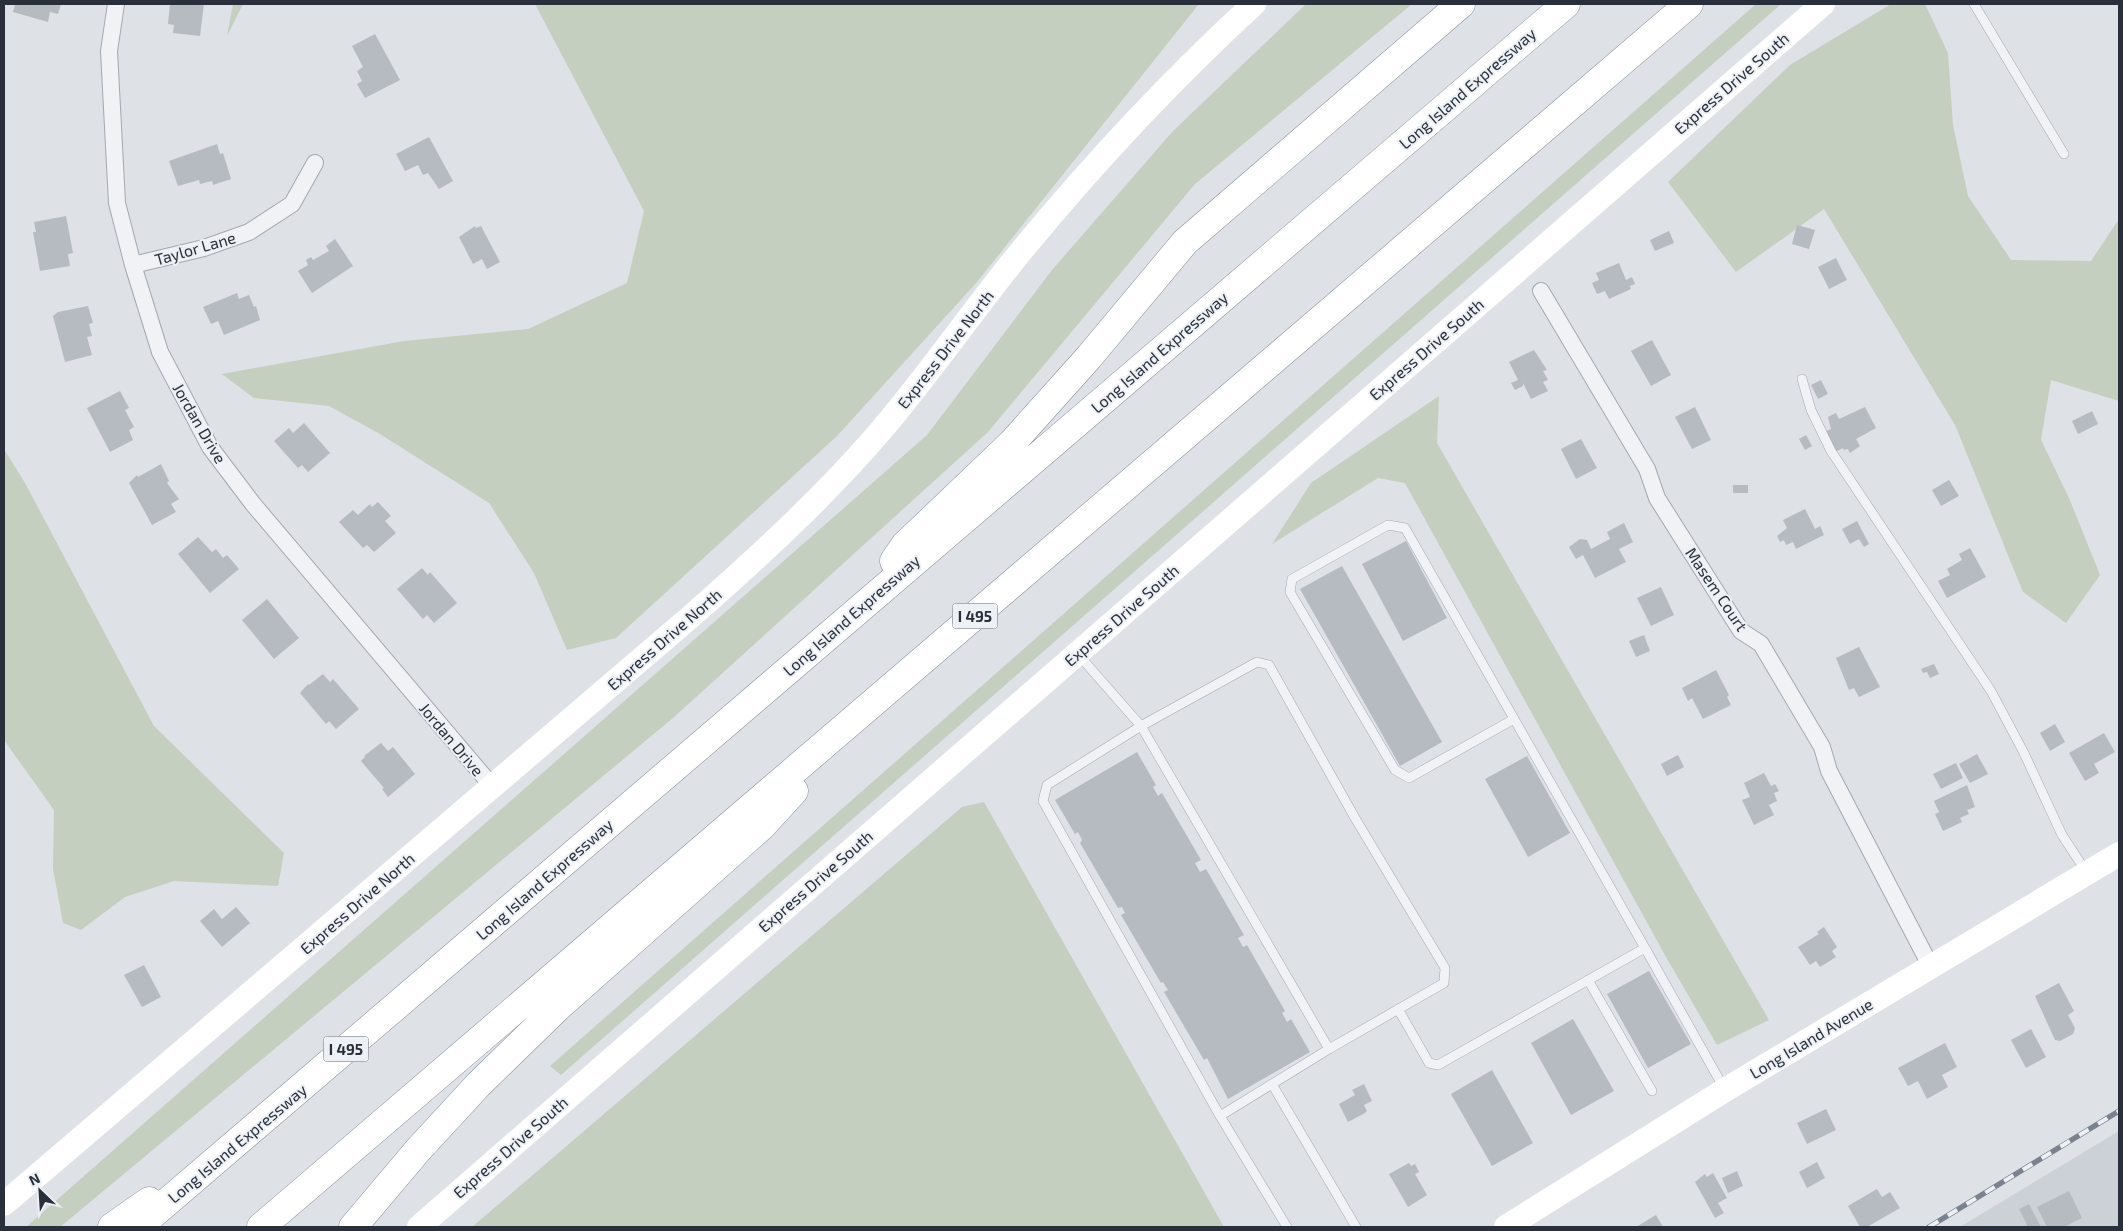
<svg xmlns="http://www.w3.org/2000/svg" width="2123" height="1231" viewBox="0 0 2123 1231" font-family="'Exo 2',sans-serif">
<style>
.built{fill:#ccd1d7}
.green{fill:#c4cfc0}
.building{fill:#b6bbc2}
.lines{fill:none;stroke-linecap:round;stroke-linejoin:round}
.lane-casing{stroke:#a4a8af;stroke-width:10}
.street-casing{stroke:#a4a8af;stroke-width:18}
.highway-casing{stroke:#87909b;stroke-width:29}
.lane{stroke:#f0f2f5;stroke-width:9}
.street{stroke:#f0f2f5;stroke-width:16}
.secondary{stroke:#fff;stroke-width:24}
.highway{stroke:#fff;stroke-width:28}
.rail-casing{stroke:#79828e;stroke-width:5.5}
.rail{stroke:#edf0f4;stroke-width:4;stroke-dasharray:11;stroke-linecap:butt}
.labels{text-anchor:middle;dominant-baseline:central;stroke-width:4;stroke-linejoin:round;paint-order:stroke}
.shield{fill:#edf0f4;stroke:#646a72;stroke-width:1}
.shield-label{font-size:15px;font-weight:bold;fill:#29303b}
.street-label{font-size:16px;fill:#29303b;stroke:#edf0f4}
</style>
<rect width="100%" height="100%" fill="#dee1e6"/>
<!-- built -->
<path class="built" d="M2119,1131V1227H1960Z"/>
<!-- green -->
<path class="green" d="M233,4H243L227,36Z
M535,4H1199L977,282L837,436L616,638L567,650L534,573L489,503L380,434L329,406L254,398L222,374L404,341L528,329L627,283L644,211Z
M1306,4H1412L1195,184L988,432L673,718L60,1227H26L927,435L1052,270L1173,131Z
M1756,4H1781L561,1075L550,1066Z
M1891,4H1925L1948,53L1953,125L1968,196L2011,260L2091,261L2119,219V401L2051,380L2041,440L2069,498L2100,575L2066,623L2023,592L1955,425L1824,209L1736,272L1668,182L1790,65Z
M1439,396L1437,443L1769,1020L1717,1045L1666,957L1405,483L1378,478L1272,544L1311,483Z
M4,449L25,483L154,726L284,853L278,886L174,881L125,897L81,930L63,923L53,869L54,810L4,740Z
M984,802L1224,1227H472L962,807Z"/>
<!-- building -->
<path class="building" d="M15,4H61L58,14L50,12L48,22L13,12Z
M170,4H204L200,36L173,33L174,25L168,24Z
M375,34L400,80L365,98L357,84L362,81L357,71L363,67L352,46Z
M429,137L453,181L439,189L428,173L423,175L418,165L405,171L396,154Z
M217,144L220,154L223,153L231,179L213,185L212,181L200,184L199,180L178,186L169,161Z
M66,216L73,253L68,254L70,266L40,271L33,232H36L34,222Z
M1797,225L1815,230L1809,249L1792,244Z
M475,226L476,228L481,226L500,262L487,269L482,259L473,264L459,237Z
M1669,231L1674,243L1655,251L1650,240Z
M335,239L353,266L312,293L298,271L308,265L306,260L311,257L313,260L329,251L326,246Z
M1836,258L1847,280L1829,289L1818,267Z
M1619,263L1626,280L1632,277L1635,284L1630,286L1631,289L1609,299L1605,291L1597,294L1592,283L1599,280L1596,273Z
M237,293L239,299L249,295L254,307L256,306L260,320L224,335L218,321L211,324L203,307Z
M88,306L93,323L89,324L92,336L87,337L92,355L65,362L53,316L58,312Z
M1652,340L1671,375L1651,386L1631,351Z
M1534,350L1547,370L1543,371L1548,380L1543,382L1548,391L1531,399L1523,383V386L1515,390L1511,383L1518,380L1509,362Z
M1821,380L1828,394L1818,399L1811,385Z
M120,391L129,408L125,410L134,427L129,430L133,440L110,452L87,408Z
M1695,407L1711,440L1692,449L1675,417Z
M1865,407L1876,428L1856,439L1860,446L1850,453L1848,449L1844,450L1843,448L1835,452L1824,432L1831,429L1828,417L1836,413L1839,419Z
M2092,411L2098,424L2078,434L2072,421Z
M304,423L330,453L308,472L302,465L298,468L274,441L289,428L293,433Z
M1806,435L1812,446L1805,450L1799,439Z
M1581,439L1597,468L1576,479L1561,449Z
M161,464L169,481L167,483L179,499L171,504L176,512L152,525L129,483L137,475L138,477Z
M1949,480L1959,496L1941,506L1932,490Z
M1733,485H1748V493H1733Z
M378,502L391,516L385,521L396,533L374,552L367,545L363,548L339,522L353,510L358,515L370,504L372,507Z
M1805,509L1815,529L1820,526L1824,535L1796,549L1793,542L1786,545L1784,540L1780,542L1777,536L1787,528L1783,520Z
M1857,521L1869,544L1864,547L1859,539L1850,544L1842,529Z
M1624,523L1633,542L1619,549L1626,562L1595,578L1583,555L1576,559L1569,547L1580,539L1587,540L1591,549L1610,539L1607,532Z
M198,537L212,552L216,549L223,558L227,555L239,569L210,593L178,554Z
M1406,541L1447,618L1403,641L1362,564Z
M1970,548L1986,577L1947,598L1938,581L1950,575L1947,569L1962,560L1959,554Z
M1342,566L1442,742L1400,766L1300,589Z
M422,568L428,575L430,572L457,603L434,623L427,615L423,619L397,589Z
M1661,587L1674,615L1651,626L1637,598Z
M267,599L299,638L274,659L242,620Z
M1644,635L1650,651L1636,657L1629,641Z
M1859,647L1880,687L1859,697L1854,688L1849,690L1836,658Z
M1934,664L1939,674L1930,678L1927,672L1923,673L1921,669Z
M1716,670L1729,695L1727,697L1731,705L1703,719L1692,698L1688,701L1682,688Z
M323,674L330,682L333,679L359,709L336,729L329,721L326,724L300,693L308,684L309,685Z
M2055,724L2065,742L2050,751L2040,733Z
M2104,733L2115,752L2094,764L2099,773L2085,781L2069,753Z
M381,743L388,751L393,747L415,774L388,797L382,789L384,788L361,761L365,757L364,756Z
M1137,752L1156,785L1153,787L1158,796L1162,793L1201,860L1195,863L1200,872L1206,869L1244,935L1238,938L1243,947L1247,945L1285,1011L1282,1013L1287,1022L1291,1019L1310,1052L1228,1099L1207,1058L1204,1060L1164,992L1168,990L1163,982L1161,983L1121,915L1125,913L1122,907L1118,908L1080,843L1082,840L1078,832L1075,834L1055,800Z
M1977,754L1988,774L1970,783L1959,764Z
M1678,755L1684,767L1667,776L1661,764Z
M1527,756L1570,833L1528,857L1485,779Z
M1956,763L1963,778L1941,789L1933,774Z
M1764,773L1771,786L1775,784L1779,791L1774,793L1777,801L1769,805L1774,815L1754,825L1742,800L1750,797L1744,783Z
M1967,785L1975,807L1967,810L1969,814L1960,818L1962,822L1943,831L1935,814L1939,812L1934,801Z
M236,907L250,923L222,947L200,921L214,909L222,919Z
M1824,927L1837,947L1832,951L1836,957L1820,967L1816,961L1810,965L1798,947L1819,934L1817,932Z
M144,965L161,997L142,1007L124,975Z
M1649,971L1691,1044L1648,1068L1607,994Z
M2059,983L2074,1011L2068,1015L2075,1028L2073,1034L2060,1041L2055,1040L2035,996Z
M1573,1019L1614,1091L1571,1115L1531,1043Z
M2031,1029L2046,1057L2026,1068L2011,1040Z
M1945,1043L1957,1067L1942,1075L1948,1087L1927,1099L1918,1081L1908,1086L1898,1068Z
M1492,1070L1533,1143L1492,1166L1451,1094Z
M1364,1084L1372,1101L1364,1105L1367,1111L1365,1113L1348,1122L1339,1104L1355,1095L1352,1090Z
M1826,1109L1836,1130L1807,1144L1797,1123Z
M1817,1162L1825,1178L1807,1188L1799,1172Z
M1409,1163L1411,1166L1415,1164L1419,1172L1415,1174L1427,1195L1408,1207L1389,1174Z
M1737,1171L1743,1186L1728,1193L1722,1178Z
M1713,1173L1727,1198L1718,1203L1724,1213L1715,1218L1695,1182L1705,1174L1707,1177Z
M1877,1189L1882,1197L1890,1192L1900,1208L1867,1227H1860L1848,1206Z
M2069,1191L2082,1218L2064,1227H2047L2037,1207Z
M2029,1204L2041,1227H2028L2019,1209Z
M1656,1215L1663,1227H1636Z"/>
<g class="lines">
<!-- lane casing -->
<g class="lane-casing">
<path id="lane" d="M1974,4L2064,154
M1802,379L1811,410L1831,451L1991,691L2024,753L2062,835L2087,873
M1077,653L1141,726L1329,1049L1444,983L1445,968L1355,818L1269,665L1257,662L1141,726L1047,785L1043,801L1220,1116L1329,1049
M1514,719L1409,778L1395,770L1290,592L1292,579L1388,525L1405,528L1645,948
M1588,980L1652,1091
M1398,1009L1429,1063L1438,1065L1645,948L1725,1090
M1272,1084L1356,1227
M1220,1116L1287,1227"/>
</g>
<!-- street casing -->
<g class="street-casing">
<path id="street" d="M116,4L109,51L117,203L133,265L160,352L210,447L253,504L492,786
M133,265L204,248L249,232L292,204L315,163
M1541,291L1647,469L1657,498L1741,631L1761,644L1822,747L1829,771L1931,967"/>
</g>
<!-- highway casing -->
<g class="highway-casing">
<path id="highway" d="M894,561L905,545L1012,443L1089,357L1185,242L1461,4
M112,1227L149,1201
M138,1227L1566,4
M261,1227L1689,4
M353,1227L418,1150L478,1085L557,1008L762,826L794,791"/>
</g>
<!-- lane -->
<use href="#lane" class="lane"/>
<!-- street -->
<use href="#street" class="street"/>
<!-- secondary -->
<path class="secondary" d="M4,1204L688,619C754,561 820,501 878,434C927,377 970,314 1018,255C1091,166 1169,82 1254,4
M419,1227L1823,4
M1506,1227L1725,1090L2119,854"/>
<!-- highway -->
<use href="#highway" class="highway"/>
<!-- rail casing -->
<g class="rail-casing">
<path id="rail" d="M1929,1227L2119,1111"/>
</g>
<!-- rail -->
<use href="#rail" class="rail"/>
</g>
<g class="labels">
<!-- shield labels -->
<g class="shield">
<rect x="952.5" y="603.5" width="45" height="25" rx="4"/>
<rect x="323.5" y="1036.5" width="45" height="25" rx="4"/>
</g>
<g class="shield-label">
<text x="975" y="616">I 495</text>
<text x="346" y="1049">I 495</text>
</g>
<!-- street labels -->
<g class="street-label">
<text transform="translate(1731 83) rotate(-41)">Express Drive South</text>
<text transform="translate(1467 88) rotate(-41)">Long Island Expressway</text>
<text transform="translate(195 248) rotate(-16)">Taylor Lane</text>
<text transform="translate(945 349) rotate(-52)">Express Drive North</text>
<text transform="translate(1426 349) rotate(-41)">Express Drive South</text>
<text transform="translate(1159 352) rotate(-41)">Long Island Expressway</text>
<text transform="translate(200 423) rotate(60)">Jordan Drive</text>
<text transform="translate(1717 589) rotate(56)">Masem Court</text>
<text transform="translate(851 615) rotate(-41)">Long Island Expressway</text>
<text transform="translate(1121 615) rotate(-41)">Express Drive South</text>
<text transform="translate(664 639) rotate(-41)">Express Drive North</text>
<text transform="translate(452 739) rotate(50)">Jordan Drive</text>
<text transform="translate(544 879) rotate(-41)">Long Island Expressway</text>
<text transform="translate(815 881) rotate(-41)">Express Drive South</text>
<text transform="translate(357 903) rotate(-41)">Express Drive North</text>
<text transform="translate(1811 1038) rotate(-31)">Long Island Avenue</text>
<text transform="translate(237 1143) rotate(-40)">Long Island Expressway</text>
<text transform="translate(510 1147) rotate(-41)">Express Drive South</text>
</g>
</g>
<!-- border -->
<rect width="2123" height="1231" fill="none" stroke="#29303b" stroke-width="10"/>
<!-- north arrow -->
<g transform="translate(40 1191) rotate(335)" stroke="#edf0f4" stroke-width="4" paint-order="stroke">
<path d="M0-4L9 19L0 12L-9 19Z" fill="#29303b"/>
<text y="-8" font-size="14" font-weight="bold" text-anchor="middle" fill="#29303b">N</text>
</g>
</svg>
